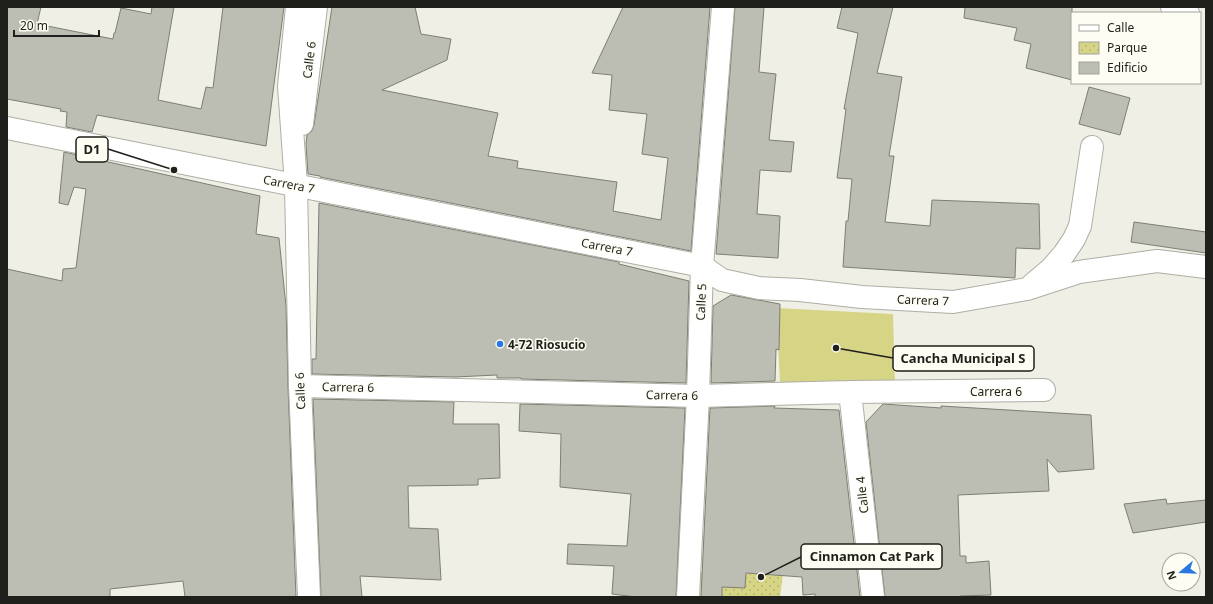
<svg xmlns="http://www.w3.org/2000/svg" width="1213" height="604" viewBox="0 0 1213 604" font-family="'Noto Sans',sans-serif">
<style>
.park{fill:url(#park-dots)}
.pitch{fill:#d6d586}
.building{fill:#bcbdb3;stroke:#7e7e75}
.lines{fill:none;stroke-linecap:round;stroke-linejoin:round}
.minor-casing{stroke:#aeaea5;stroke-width:24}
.tertiary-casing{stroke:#aeaea5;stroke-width:24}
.minor{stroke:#fff;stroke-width:22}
.tertiary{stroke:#fff;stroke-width:22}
.poi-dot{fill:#2a77e3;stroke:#fdfdf3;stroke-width:1.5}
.labels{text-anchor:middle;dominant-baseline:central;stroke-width:3;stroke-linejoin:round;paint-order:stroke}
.street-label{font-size:12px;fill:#1f1f1b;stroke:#fdfdf3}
.poi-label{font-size:12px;font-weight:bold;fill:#1f1f1b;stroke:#fdfdf3;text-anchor:start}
.leader{fill:none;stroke:#1f1f1b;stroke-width:1.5}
.callout-dot{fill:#1f1f1b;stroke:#fdfdf3;stroke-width:1.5}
.callout{fill:#fdfdf3;stroke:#1f1f1b;stroke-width:1.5}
.callout-label{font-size:13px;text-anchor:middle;font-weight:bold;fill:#1f1f1b}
</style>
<defs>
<pattern id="park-dots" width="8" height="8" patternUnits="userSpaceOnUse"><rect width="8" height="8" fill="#d6d586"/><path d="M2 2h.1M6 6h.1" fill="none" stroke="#b7b673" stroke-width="1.8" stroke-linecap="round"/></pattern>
</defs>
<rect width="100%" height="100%" fill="#efefe6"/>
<!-- park -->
<path class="park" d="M785,560L780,597H701L700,581L693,578L694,566L707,576L749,574L761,567Z"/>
<!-- pitch -->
<path class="pitch" d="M776,308L893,314L895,383L780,382Z"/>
<!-- building -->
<path class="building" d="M7,7H41L37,24L113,39L114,33H115L121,8L151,14L152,7H174L158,100L201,109L206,87L213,88L223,7H284L266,146L97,115L92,132L66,127L67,112L60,111L61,109L7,99Z
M332,7H415L421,34L451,39L447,60L382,90L498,113L488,156L518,161L517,168L617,182L613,211L661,220L668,158L642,154L647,114L609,110L612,75L592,73L623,7H710L691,251L320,177V176L308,174L306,144L307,135L312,131L314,125Z
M735,7H764L759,72L776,74L769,140L794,142L791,172L760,170L757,214L780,216L778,258L716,254Z
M842,7H893L877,73L902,77L889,156H894L885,222L930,226L932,200L1039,204L1040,249L1016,248L1015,278L843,267L846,221H848L852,179L837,178L846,109H844L858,33L837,28Z
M965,7H1072V80L1026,68L1031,44L1014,40L1017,28L964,18Z
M1089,87L1130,98L1120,135L1079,124Z
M64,152L260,196L256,234L279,238L286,306L288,386L296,597H185L183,581L110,589V597H7V269L62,281L63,269L76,268L86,189L74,187L68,205L59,203Z
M319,203L619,262V264L689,281L686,383L521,379V378H497V375L455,377L312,374V359H316Z
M1134,222L1206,232V253L1131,242Z
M731,295L780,304L779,350L776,349L775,381L711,383L713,306Z
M313,399L454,402L453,424H499L500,478L478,479V485L408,486L409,528L438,529L441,580L360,576L362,597H321Z
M520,404L685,408L676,597H636L612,594L614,566L567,564L568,544L627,546L631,494L560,487L561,434L519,431Z
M883,404L941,408V406L1091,415L1094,469L1058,472L1047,459L1049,491L958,495L960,556H966V563L989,561L991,595L960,596V597H885L866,422Z
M775,406L774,408L839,410L860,597H815V594L803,595L802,577L746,573L745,588L722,587V597H701L710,408Z
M1166,499L1167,504L1206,500V522L1133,533L1124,504Z"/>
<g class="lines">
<!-- minor casing -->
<g class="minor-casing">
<path id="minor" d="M1172,7L1188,13
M7,128L702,266L722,280L759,288L800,290L862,297L953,302L1027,289L1079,272L1157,261L1206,267
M1032,285L1051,269L1064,254L1074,239L1080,226L1092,147
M300,386L698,396L850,392L1044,390
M850,392L873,597
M688,597L698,396L702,266L723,7"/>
</g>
<!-- tertiary casing -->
<g class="tertiary-casing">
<path id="tertiary" d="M297,7L289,86L296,185L300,386L309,597
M302,124L316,7"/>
</g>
<!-- minor -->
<use href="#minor" class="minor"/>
<!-- tertiary -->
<use href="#tertiary" class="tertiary"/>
</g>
<!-- markers -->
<circle class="poi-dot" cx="500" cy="344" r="4"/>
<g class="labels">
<!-- street labels -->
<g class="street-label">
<text transform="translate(309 60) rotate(-83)">Calle 6</text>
<text transform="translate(289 184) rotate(11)">Carrera 7</text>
<text transform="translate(607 247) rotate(11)">Carrera 7</text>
<text transform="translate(923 300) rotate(2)">Carrera 7</text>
<text transform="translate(701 302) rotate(-88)">Calle 5</text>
<text transform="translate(348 387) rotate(1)">Carrera 6</text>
<text transform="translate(300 391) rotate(-92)">Calle 6</text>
<text x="996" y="391">Carrera 6</text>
<text transform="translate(672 395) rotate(1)">Carrera 6</text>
<text transform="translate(862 495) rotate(-96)">Calle 4</text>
</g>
<!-- poi labels -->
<g class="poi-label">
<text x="508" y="344">4-72 Riosucio</text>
</g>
</g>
<!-- callouts -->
<path class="leader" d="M174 170L108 149M836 348L893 358M761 577L801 557"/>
<g class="callout-dot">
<circle cx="174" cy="170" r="4"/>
<circle cx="836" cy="348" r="4"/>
<circle cx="761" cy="577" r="4"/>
</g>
<g class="callout">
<rect x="76" y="137" width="32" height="25" rx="4"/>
<rect x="893" y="346" width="141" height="25" rx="4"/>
<rect x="801" y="544" width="141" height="25" rx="4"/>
</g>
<g class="callout-label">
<text x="92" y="154">D1</text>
<text x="963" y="363">Cancha Municipal S</text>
<text x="872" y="561">Cinnamon Cat Park</text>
</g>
<!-- border -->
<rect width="1213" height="604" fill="none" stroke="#1f1f1b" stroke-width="16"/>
<!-- legend -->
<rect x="1071" y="12" width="130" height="72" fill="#fdfdf3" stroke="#a4a49d"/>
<rect x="1079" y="25" width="20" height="6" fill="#ffffff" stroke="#a4a49d"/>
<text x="1107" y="32" font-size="12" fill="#1f1f1b">Calle</text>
<rect x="1079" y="42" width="20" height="12" fill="url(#park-dots)" stroke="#a4a49d"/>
<text x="1107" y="52" font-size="12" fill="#1f1f1b">Parque</text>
<rect x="1079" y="62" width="20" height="12" fill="#bcbdb3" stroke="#a4a49d"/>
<text x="1107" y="72" font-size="12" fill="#1f1f1b">Edificio</text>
<!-- north arrow -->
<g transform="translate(1181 572) rotate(251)"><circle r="19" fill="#fdfdf3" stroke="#a4a49d"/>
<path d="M0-3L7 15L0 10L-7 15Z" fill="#2a77e3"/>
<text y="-6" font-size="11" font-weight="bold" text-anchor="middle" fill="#1f1f1b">N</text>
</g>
<!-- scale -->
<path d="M14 30v6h85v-6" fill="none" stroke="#1f1f1b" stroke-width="2"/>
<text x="20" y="30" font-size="12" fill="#1f1f1b" stroke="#fdfdf3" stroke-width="3" paint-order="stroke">20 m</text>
</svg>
